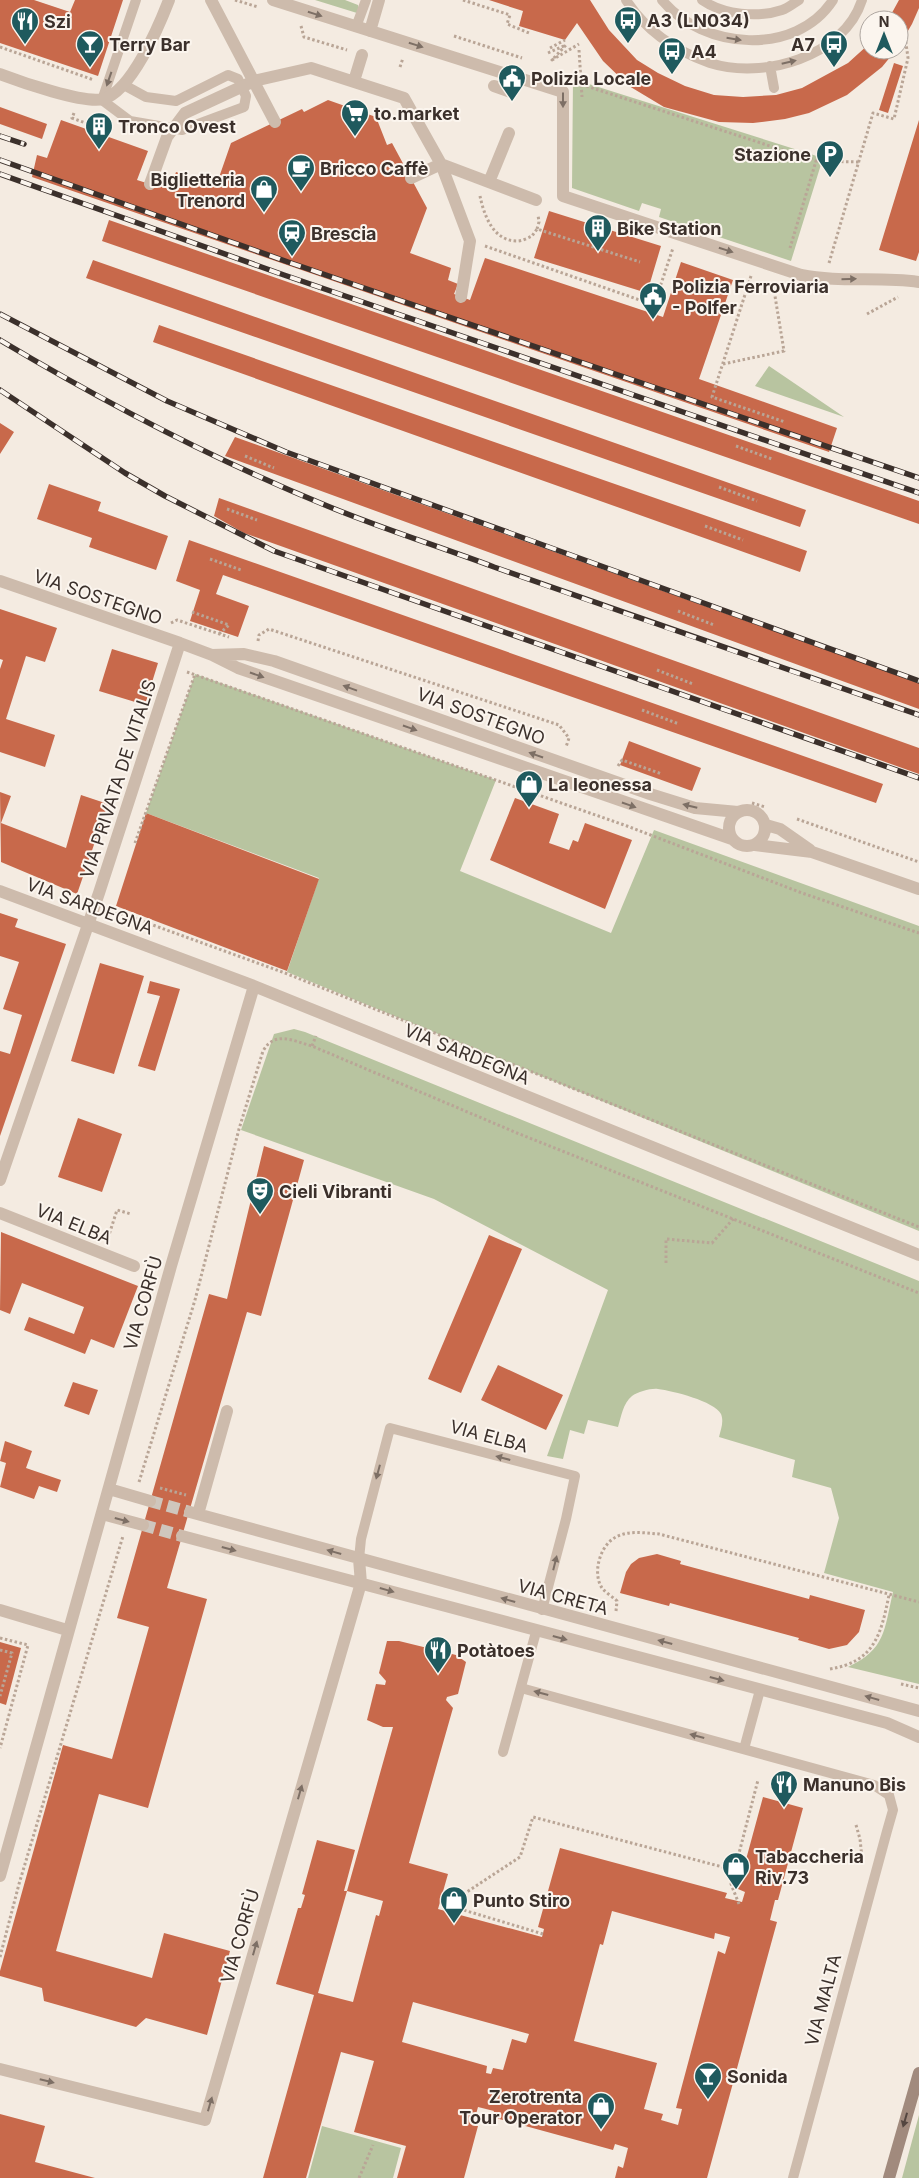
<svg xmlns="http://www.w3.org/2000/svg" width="919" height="2178" viewBox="0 0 919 2178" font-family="Inter,sans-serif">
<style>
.green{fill:#b8c4a0}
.building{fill:#c8694b;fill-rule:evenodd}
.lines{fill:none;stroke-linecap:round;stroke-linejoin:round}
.street-tunnel{stroke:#cfc6bd;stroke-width:12;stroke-dasharray:12 6;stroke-linecap:butt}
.path{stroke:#b9a596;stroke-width:3;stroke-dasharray:2.5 2.5;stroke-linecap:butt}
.lane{stroke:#cdbbac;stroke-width:10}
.street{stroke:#cdbbac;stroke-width:12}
.secondary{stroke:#a18a7d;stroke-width:12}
.rail-casing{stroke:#3b302b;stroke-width:5.5}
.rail{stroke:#fbf5ee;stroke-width:4;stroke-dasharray:11;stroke-linecap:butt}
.oneway{fill:#7d6f65}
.oneway2{fill:#544640}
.labels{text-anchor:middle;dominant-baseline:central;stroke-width:4;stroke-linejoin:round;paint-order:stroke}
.poi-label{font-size:18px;font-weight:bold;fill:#3b302b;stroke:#fbf5ee;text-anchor:start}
.street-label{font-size:18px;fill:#3b302b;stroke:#fbf5ee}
</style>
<rect width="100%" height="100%" fill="#f4ebe1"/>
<!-- green -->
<path class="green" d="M315,0H345L358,5L359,10L357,13Z
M573,79L823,158L791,261L659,217L661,209L642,203L639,211L572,188Z
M769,366L844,417L755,386Z
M195,674L496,780L460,871L611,933L654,830L919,926V1231L287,972L319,878L146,813Z
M294,1029L305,1032L919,1281V1684L848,1667C886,1649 884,1630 893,1592L824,1573L839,1518L831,1488L792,1477L795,1460L719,1437C721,1429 724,1422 721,1414C714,1401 673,1391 658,1389C651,1388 638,1392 632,1396C623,1403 621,1417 618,1427L588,1420L584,1434L570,1430L563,1459L547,1456L608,1290L434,1199L241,1130L274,1034Z
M919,2115V2178H902Z
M322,2126L401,2148L393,2178H308Z"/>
<!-- building -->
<path class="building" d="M0,0H34L70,12L75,0H123L98,76L0,43Z
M489,0H590L609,30L637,60L658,73L685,86L714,95L743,97L776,95L802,88L848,63L869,44V50H896L882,67L847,95L809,113L785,119L753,123L719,122L664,107L629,86L603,61L577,23L565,40L519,26L523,11Z
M899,0H919V8L912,24L899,46V20H888Z
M894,63L903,66L888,113L879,110Z
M328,100L376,117L387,145L392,143L427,208L410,253L451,268L448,280L458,284L454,294L470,300L485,258L663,317L681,262L733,280L699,379L837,428L829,452L32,177L37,155L47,158L61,120L148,151L137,180L159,187L162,180L172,184L176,172L216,186L231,143L302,109L304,112Z
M0,107L47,124L42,139L0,124Z
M919,120V252L916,261L879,250Z
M549,211L661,246L647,293L534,258Z
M109,220L919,501V524L102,241Z
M93,260L806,510L800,527L86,278Z
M159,325L807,551L800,572L153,342Z
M0,423L14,432L0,454Z
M235,437L919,683V709L225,456Z
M49,484L101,502L98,511L168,536L156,570L89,547L92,538L37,519Z
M219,498L919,748V774L244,533L214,516Z
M189,540L883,784L876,803L223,575L216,594L249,606L238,637L190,621L200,590L176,581Z
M0,609L57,628L45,662L26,656L6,719L55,735L45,767L0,752V669L3,660L0,659Z
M112,649L158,663L145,705L99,691Z
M629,741L701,768L692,791L620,765Z
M0,792L11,796L1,823L66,848L81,795L108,804L77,894L1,862Z
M515,798L559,814L549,843L569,850L573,840L578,842L585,823L632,840L605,909L490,860Z
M146,813L319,879L287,971L116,906Z
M0,913L18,919L15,927L66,944L0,1136V1051L10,1054L22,1015L3,1009L19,962L0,956Z
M100,963L144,976L114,1074L71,1061Z
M150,981L180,989L155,1071L138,1066L160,996L147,993Z
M78,1118L122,1134L102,1192L58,1177Z
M264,1146L304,1160L261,1316L247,1312L167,1588L207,1599L148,1808L99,1794L56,1951L152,1978L164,1933L230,1951L207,2035L146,2018L136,2027L44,2001L42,1988L0,1976V1971L63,1745L112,1759L149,1627L117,1618L209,1294L227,1299Z
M1,1232L138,1286L114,1348L91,1339L85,1354L24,1330L29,1317L74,1334L84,1307L22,1283L10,1314L0,1310Z
M489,1235L522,1249L461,1393L428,1379Z
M498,1365L563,1395L546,1430L481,1400Z
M73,1382L98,1390L89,1415L64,1406Z
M5,1441L32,1451L26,1468L61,1480L57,1492L39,1486L34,1499L0,1487L6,1463L0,1461Z
M657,1554L681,1561L680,1564L809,1599L810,1595L865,1610L859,1632L847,1645L829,1649L798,1640L799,1638L670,1603L669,1606L620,1593L626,1572L631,1564L639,1558Z
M387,1641H399L456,1655L466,1662L458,1694L447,1697L446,1700L453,1708L409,1863L448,1874L438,1909L542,1937L544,1929L538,1927L560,1848L727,1893L725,1898L742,1902L745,1892L738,1889L763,1797L803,1808L778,1900H775L770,1920L777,1922L707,2178H615L618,2166L623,2168L628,2148L615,2144L613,2150L492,2117L494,2111L478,2107L473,2125L478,2126L464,2178H397L406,2146L354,2132L374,2061L341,2052L306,2178H263L314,1995L276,1984L298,1908H301L305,1895L302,1894L317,1840L355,1850L344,1891H347L318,1993L353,2002L376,1915L379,1916L383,1901L347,1891L393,1727H383L367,1720L376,1684L385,1685L386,1681L379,1673ZM612,1911L714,1939L715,1933L730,1937L725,1954L718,1951L676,2108L682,2109L678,2125L661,2120L663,2114L644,2109L657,2063L574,2041L600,1944L603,1945ZM413,2002L529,2034L526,2043L512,2039L503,2070L493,2068L491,2074L486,2073L487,2066L402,2042Z
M0,1642L21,1648L6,1705L0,1703Z
M0,2114L45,2126L35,2162L95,2178H0Z"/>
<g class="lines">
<!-- street-tunnel -->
<path class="street-tunnel" d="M150,1501L190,1512
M143,1525L182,1536"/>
<!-- path -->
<path class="path" d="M235,0L258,7
M463,0L510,15L507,24L529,33
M301,26L304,37L347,50
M454,36L522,58
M0,47L94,80
M550,48L565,40
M579,50L582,97
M548,53L566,45L552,60L579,44
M400,67L403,58
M577,83L816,161L790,248
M74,113L72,118L107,131
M816,161L859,162
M480,196C484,215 493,241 517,241C522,241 528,238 532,236L537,229L640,262
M537,229L539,222L538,215
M485,246L654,305L673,248
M829,263L873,113L894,119L908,58L905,36
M751,276L712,397L785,422
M867,314L898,297
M723,364L784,351L773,284
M736,446L772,459
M245,456L274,468
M719,487L757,501
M227,509L257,520
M705,526L743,540
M210,559L241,570
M678,611L714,625
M192,612L229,625L219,634
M171,623L177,620L229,637
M258,641L259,635L269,629L559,725L569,738L566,747
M657,670L693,684
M187,672L627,826L802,893L919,933
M642,710L679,724
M618,766L622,760L662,774
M752,803L765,807
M797,819L919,862
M135,843L195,674
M112,908L117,912L285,973L919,1227
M312,1046L316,1036
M108,1238L117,1210L131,1214
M666,1263V1239L712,1243L734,1218
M139,1482L195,1300L239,1129L263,1051C275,1030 293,1041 312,1046L517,1133L919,1293
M160,1488L186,1495
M616,1611L617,1601C613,1597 606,1593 602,1588C592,1573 600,1545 616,1537C629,1530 645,1533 659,1534L919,1602
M0,1638L28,1645L0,1748
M0,1650L12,1653L0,1696
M830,1669C874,1662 881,1635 889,1595
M901,1684L919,1688
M856,1825L860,1839L862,1858
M739,1904L731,1884L758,1780
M543,1934L447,1905L520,1857L533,1817L734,1870
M0,1957L19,1884L123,1536
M359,2178L373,2145"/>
<!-- lane -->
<path class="lane" d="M626,0C646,31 676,51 710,63C763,80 844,57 862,0
M662,0C703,50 796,57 833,0
M702,0C723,15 758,18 782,10C788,8 794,3 799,0
M356,27L366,0
M770,66L774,88
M124,85L146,97L176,101L228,75L238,79L246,96L244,107L182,130L130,121L102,100L136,0
M359,1559L361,1539L390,1428L575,1476L566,1519L542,1610
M521,1688L874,1785L889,1795L893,1810L887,1831L793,2178
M744,1749L760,1690
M503,1752L536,1632"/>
<!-- street -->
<path class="street" d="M211,0L275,122
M273,0L563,92V196L801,275C840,283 880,276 919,282
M370,31L379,0
M0,74C21,82 84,104 103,99C131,92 159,26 169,0
M354,81L362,55
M494,86L511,92
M411,178L441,164L536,200
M489,182L509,133
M150,184L167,137L185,113L254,81L311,68L404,98L441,164L470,241L461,297
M0,581L180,643L212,655L238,668L732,839
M212,655L244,654L274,661L650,794L695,808L738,812
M729 828a18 18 0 1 1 36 0a18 18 0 1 1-36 0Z
M766,825L780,829L810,850
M755,845L812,852L919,889
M0,891L254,986L919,1255
M0,1180L99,893L180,643
M0,1213L134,1266
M109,1489L150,1501
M190,1512L919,1711
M102,1514L143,1525
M198,1514L227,1411
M182,1536L887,1723L919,1737
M0,1610L67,1630
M0,1876L171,1266L254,986
M0,2069L205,2120L361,1583L359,1559"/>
<!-- secondary -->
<path class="secondary" d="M889,2178L919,2073"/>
<!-- rail casing -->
<g class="rail-casing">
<path id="rail" d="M0,136L24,144
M0,160L288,262L919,478
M0,174L284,275L919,493
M0,314L167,401L286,452L919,681
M0,340C104,402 213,459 325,505C380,528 438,546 494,567C635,617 777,666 919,715
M0,390L125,473L165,496L274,551L919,778"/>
</g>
<!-- rail -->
<use href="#rail" class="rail"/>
</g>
<!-- one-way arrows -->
<defs><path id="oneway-solid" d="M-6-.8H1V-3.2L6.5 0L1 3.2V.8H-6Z" transform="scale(1.25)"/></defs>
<g class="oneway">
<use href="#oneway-solid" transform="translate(315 14) rotate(18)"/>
<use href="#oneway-solid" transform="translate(734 39) rotate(9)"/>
<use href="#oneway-solid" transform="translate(416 45) rotate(17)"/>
<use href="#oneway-solid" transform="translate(789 62) rotate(-13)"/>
<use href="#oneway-solid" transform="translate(109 79) rotate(109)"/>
<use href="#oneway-solid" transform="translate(563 100) rotate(90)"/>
<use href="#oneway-solid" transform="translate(726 250) rotate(18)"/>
<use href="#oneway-solid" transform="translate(849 279) rotate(-1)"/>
<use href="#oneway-solid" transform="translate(257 675) rotate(19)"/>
<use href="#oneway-solid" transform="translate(350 688) rotate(-160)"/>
<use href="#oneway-solid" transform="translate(410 728) rotate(19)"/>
<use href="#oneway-solid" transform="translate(536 755) rotate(-161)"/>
<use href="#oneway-solid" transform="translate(629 805) rotate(19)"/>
<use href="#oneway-solid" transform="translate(690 806) rotate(-166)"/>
<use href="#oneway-solid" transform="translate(503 1458) rotate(-165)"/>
<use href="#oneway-solid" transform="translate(378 1472) rotate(105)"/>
<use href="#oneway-solid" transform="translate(122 1520) rotate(15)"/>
<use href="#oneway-solid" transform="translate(229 1549) rotate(15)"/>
<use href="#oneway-solid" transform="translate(334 1552) rotate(-164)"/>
<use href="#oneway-solid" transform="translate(555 1563) rotate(-76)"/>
<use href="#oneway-solid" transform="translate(387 1590) rotate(16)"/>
<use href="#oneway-solid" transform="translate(508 1600) rotate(-164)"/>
<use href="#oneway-solid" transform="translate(560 1638) rotate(15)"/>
<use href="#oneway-solid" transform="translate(665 1642) rotate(-165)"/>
<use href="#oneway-solid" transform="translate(717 1679) rotate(15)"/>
<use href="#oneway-solid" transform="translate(541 1693) rotate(-165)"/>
<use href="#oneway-solid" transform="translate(872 1698) rotate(-164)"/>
<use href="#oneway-solid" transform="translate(697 1736) rotate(-165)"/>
<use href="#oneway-solid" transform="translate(300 1792) rotate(-74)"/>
<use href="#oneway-solid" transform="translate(255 1948) rotate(-74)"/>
<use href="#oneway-solid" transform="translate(47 2081) rotate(14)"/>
<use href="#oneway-solid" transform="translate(210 2104) rotate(-74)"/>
</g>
<use class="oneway2" href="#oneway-solid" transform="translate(905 2120) rotate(106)"/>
<!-- icons -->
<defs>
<g id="bus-pin" transform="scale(1.4375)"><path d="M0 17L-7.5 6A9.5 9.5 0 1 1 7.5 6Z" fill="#1f5a5e" stroke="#fbf5ee"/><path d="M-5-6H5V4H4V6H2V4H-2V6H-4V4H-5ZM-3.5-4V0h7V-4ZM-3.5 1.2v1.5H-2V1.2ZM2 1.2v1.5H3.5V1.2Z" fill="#fff"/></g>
<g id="restaurant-pin" transform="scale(1.4375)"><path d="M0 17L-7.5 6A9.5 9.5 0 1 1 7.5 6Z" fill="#1f5a5e" stroke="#fbf5ee"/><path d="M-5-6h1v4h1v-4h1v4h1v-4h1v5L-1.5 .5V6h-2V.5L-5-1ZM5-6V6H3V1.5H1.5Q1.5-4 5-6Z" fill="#fff"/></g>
<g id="bar-pin" transform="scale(1.4375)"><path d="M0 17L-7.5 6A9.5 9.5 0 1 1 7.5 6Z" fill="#1f5a5e" stroke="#fbf5ee"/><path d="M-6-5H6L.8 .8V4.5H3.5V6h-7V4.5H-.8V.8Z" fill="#fff"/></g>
<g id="civic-pin" transform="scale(1.4375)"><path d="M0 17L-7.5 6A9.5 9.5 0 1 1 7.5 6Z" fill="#1f5a5e" stroke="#fbf5ee"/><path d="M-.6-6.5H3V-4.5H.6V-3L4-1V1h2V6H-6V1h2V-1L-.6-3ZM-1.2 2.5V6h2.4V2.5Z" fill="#fff"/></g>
<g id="supermarket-pin" transform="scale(1.4375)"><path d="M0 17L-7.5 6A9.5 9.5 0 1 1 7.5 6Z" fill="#1f5a5e" stroke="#fbf5ee"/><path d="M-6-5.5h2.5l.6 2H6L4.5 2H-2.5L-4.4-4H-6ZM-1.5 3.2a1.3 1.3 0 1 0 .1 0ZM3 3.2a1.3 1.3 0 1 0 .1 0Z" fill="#fff"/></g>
<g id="building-pin" transform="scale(1.4375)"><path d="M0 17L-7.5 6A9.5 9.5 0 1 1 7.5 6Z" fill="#1f5a5e" stroke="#fbf5ee"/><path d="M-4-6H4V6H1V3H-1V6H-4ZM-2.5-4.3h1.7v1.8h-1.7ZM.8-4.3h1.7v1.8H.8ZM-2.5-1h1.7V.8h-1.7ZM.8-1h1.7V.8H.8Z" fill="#fff"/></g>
<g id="parking-pin" transform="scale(1.4375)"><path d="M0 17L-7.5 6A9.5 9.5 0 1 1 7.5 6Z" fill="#1f5a5e" stroke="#fbf5ee"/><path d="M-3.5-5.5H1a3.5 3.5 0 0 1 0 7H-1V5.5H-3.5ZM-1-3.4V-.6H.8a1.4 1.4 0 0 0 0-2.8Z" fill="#fff"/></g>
<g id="cafe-pin" transform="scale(1.4375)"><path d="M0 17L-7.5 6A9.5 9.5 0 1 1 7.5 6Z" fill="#1f5a5e" stroke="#fbf5ee"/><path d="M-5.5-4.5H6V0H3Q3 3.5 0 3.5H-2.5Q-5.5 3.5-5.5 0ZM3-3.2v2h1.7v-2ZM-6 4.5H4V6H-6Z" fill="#fff"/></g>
<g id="shop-pin" transform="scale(1.4375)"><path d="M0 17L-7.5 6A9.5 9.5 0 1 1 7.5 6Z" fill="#1f5a5e" stroke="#fbf5ee"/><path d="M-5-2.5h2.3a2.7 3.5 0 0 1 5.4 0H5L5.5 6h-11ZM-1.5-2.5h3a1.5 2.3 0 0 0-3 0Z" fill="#fff"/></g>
<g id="station-pin" transform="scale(1.4375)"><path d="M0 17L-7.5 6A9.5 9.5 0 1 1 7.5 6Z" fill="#1f5a5e" stroke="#fbf5ee"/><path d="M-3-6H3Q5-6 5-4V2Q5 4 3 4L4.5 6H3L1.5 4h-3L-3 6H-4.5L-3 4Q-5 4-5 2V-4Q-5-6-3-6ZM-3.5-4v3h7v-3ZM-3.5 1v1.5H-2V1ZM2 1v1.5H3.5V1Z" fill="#fff"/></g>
<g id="theatre-pin" transform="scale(1.4375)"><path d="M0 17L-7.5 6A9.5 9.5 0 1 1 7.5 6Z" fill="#1f5a5e" stroke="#fbf5ee"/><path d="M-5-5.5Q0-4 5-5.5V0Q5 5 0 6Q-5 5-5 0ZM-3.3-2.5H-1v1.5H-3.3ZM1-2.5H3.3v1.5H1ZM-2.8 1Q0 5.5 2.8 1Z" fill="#fff"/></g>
</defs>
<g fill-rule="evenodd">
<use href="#bus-pin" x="628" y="20"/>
<use href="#restaurant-pin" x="25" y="21"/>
<use href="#bar-pin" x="90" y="44"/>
<use href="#bus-pin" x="834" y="44"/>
<use href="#bus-pin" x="672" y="51"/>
<use href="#civic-pin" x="512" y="78"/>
<use href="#supermarket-pin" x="355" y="113"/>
<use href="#building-pin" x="99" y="126"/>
<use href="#parking-pin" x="830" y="154"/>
<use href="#cafe-pin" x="301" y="168"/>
<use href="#shop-pin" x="264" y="189"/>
<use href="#building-pin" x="598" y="228"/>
<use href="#station-pin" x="292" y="233"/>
<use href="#civic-pin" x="653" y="296"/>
<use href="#shop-pin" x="529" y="784"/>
<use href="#theatre-pin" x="260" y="1191"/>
<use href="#restaurant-pin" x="438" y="1650"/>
<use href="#restaurant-pin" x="784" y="1784"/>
<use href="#shop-pin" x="736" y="1866"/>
<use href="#shop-pin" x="454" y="1900"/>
<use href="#bar-pin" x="708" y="2076"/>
<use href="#shop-pin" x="601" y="2106"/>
</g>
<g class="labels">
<!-- poi labels -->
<g class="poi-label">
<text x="647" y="20">A3 (LN034)</text>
<text x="44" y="21">Szi</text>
<text x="109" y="44">Terry Bar</text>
<text x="815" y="44" text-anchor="end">A7</text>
<text x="691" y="51">A4</text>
<text x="531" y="78">Polizia Locale</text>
<text x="374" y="113">to.market</text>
<text x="118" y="126">Tronco Ovest</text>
<text x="811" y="154" text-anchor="end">Stazione</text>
<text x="320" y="168">Bricco Caffè</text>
<text x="245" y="179" text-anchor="end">Biglietteria<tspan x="245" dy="21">Trenord</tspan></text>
<text x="617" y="228">Bike Station</text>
<text x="311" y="233">Brescia</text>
<text x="672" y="286">Polizia Ferroviaria<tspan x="672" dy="21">- Polfer</tspan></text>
<text x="548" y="784">La leonessa</text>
<text x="279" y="1191">Cieli Vibranti</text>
<text x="457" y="1650">Potàtoes</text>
<text x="803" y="1784">Manuno Bis</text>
<text x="755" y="1856">Tabaccheria<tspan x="755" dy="21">Riv.73</tspan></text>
<text x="473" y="1900">Punto Stiro</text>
<text x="727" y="2076">Sonida</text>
<text x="582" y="2096" text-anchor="end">Zerotrenta<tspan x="582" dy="21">Tour Operator</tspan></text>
</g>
<!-- street labels -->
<g class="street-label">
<text transform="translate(98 597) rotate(19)">VIA SOSTEGNO</text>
<text transform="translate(481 716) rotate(20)">VIA SOSTEGNO</text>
<text transform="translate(118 779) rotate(-72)">VIA PRIVATA DE VITALIS</text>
<text transform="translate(90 906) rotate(20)">VIA SARDEGNA</text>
<text transform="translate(467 1054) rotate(22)">VIA SARDEGNA</text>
<text transform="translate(74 1224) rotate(22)">VIA ELBA</text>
<text transform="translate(143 1303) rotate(-74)">VIA CORFÙ</text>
<text transform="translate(489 1436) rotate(15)">VIA ELBA</text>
<text transform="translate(563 1597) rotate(15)">VIA CRETA</text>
<text transform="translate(240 1936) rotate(-74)">VIA CORFÙ</text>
<text transform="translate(823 2000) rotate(-75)">VIA MALTA</text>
</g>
</g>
<!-- north arrow -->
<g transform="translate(884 35)"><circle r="24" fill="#fbf5ee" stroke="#aea6a0"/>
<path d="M0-4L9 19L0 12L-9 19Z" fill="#1f5a5e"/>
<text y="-8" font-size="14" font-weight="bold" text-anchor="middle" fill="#3b302b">N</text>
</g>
</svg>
